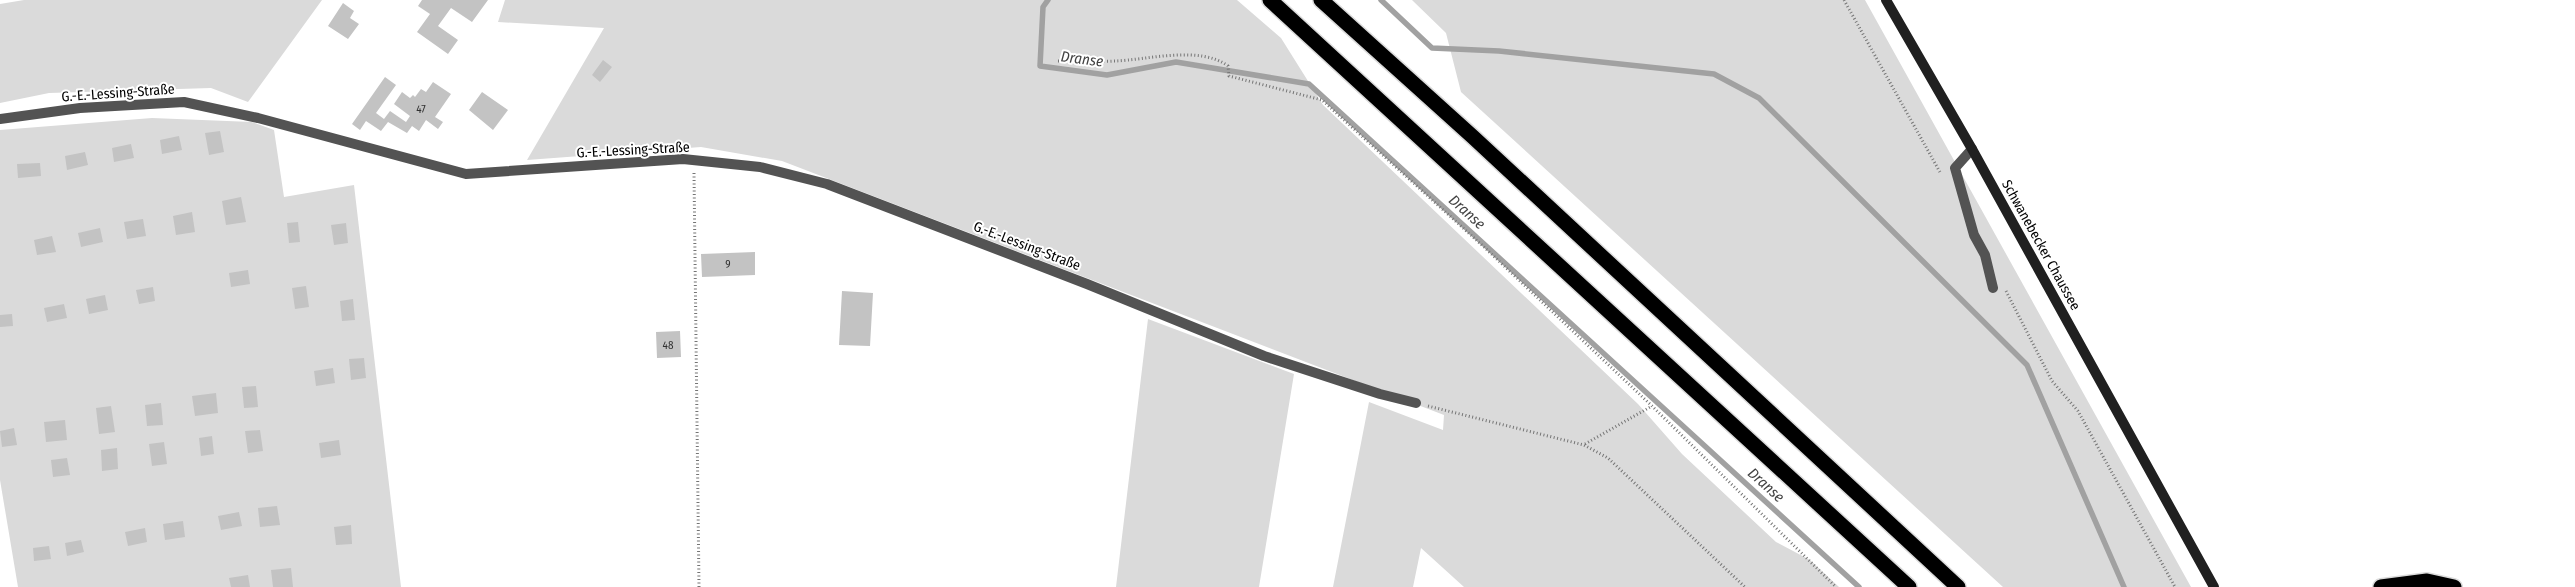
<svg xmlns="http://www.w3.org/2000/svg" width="2575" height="587" viewBox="0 0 2575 587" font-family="'Fira Sans Condensed',sans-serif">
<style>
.green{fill:#dadada}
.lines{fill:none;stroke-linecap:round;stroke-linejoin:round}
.stream{stroke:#a1a1a1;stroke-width:5.5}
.building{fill:#c3c3c3}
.motorway-casing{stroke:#dbdbdb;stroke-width:18}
.path{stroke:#757575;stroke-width:3;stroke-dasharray:1 2.5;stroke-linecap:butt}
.service{stroke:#535353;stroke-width:10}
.minor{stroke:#535353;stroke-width:10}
.secondary{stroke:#202020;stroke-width:10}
.motorway{stroke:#000;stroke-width:15}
.labels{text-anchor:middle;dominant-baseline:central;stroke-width:4;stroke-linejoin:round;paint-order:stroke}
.number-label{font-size:11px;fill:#313131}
.street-label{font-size:14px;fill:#000;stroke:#fff}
.water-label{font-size:15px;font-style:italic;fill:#424242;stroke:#fff}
</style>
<rect width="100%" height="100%" fill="#fff"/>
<!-- green -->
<path class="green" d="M24,0H322L248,102L211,88L49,93L0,103V4Z
M505,0H1237L1281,38L1323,105L1638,404L1682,454L1776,542L1810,560L1839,587H1464L1421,548L1413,587H1333L1369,402L1443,430L1444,415L782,161L701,147L527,160L604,28L498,22Z
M1412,0H1865L2191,587H2003L1461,92L1446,33Z
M152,118L252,122L274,130L284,197L354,185L401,587H18L0,480V130Z
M1148,319L1294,374L1259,587H1116Z"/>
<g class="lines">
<!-- stream -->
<path class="stream" d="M1048,0L1043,7L1040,66L1107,75L1176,62L1309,84L1859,587
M1381,0L1432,48L1499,51L1714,74L1759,98L2027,365L2124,587"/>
</g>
<!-- building -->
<path class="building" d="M422,0H488L472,22L451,8L438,26L458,40L448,54L417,32L430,14L418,6Z
M343,3L354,11L350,18L359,24L348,39L328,26Z
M603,60L612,67L600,82L592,75Z
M385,77L396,85L376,113L384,119L390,111L406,122L410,116L394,104L402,92L410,98L413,95L415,97L421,89L426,92L433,82L451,94L435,117L443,122L438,129L426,120L419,131L412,126L407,133L388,122L381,131L366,121L360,130L352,124Z
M482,92L508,110L493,130L469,110Z
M220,131L224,152L209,155L205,133Z
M179,136L182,150L162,154L160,140Z
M131,144L134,158L114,162L112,148Z
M85,152L88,165L67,170L65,156Z
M40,163L41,176L18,178L17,164Z
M241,197L246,222L226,225L222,201Z
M192,212L195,232L176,235L173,216Z
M143,219L146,236L127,239L124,222Z
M298,222L300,242L289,243L287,223Z
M346,223L348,243L334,245L331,225Z
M100,228L103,242L81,247L78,233Z
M52,236L56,252L37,255L34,240Z
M755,252V275L702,277L701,254Z
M248,270L250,284L231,287L229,273Z
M306,286L309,307L295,309L292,288Z
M153,287L155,301L139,304L136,290Z
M842,291L873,293L870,346L839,345Z
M105,295L108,310L89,314L86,299Z
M353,299L355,320L342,321L340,301Z
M64,304L67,318L47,322L44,308Z
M12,314L13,326L0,327V315Z
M680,331L681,357L657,358L656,332Z
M364,358L366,378L351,380L349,359Z
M333,368L335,383L316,386L314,371Z
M256,386L258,407L244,408L242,387Z
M216,393L218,413L195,416L192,396Z
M161,403L163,425L147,426L145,405Z
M111,406L115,432L99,434L96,408Z
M65,420L67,440L46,442L44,422Z
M14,428L17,445L2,447L0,431Z
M260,430L263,451L248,453L245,431Z
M212,436L214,454L201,456L199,438Z
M339,440L341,455L321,458L319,443Z
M164,442L167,464L152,466L149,444Z
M117,448L118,469L102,471L101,450Z
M67,458L70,475L53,477L51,460Z
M277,506L280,525L260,527L258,508Z
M239,512L242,526L221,530L218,516Z
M183,521L185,537L165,540L163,524Z
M351,525L352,544L336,545L334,527Z
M145,528L147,542L128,546L125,532Z
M81,540L84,552L67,556L65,543Z
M49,546L51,559L34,561L33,548Z
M291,568L293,587H273L271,570Z
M248,575L250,587H231L229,578Z"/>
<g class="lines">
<!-- motorway casing -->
<g class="motorway-casing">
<path id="motorway" d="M1270,0L1909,587
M1321,0L1473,137L1958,587
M2381,587L2427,581L2454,587"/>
</g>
<!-- path -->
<path class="path" d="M1844,0L1941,174
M1058,61C1077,61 1096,62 1115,61C1147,60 1200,45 1228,66L1229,76L1322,100L1484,247L1652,406L1836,587
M694,173L699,587
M2006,291L2052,381L2078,411L2175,587
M1428,406L1584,445L1608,458L1745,587
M1585,444L1652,406"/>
<!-- service -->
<path class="service" d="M1972,149L1955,168L1974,235L1985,255L1993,288"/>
<!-- minor -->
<path class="minor" d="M0,119L80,108L184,102L258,118L466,174L683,159L760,167L827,184L1087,284L1264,356L1380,394L1416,403"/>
<!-- secondary -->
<path class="secondary" d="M1886,0L1972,149L2214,587"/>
<!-- motorway -->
<use href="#motorway" class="motorway"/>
</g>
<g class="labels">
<!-- number labels -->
<g class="number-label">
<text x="421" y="109">47</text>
<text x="728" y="264">9</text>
<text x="668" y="345">48</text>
</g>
<!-- street labels -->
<g class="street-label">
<text transform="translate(118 93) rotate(-4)">G.-E.-Lessing-Straße</text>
<text transform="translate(633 150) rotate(-3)">G.-E.-Lessing-Straße</text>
<text transform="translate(2041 245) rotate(61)">Schwanebecker Chaussee</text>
<text transform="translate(1027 246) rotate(21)">G.-E.-Lessing-Straße</text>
</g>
<!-- water labels -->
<g class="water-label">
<text transform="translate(1082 59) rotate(7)">Dranse</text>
<text transform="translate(1467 212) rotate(42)">Dranse</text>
<text transform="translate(1766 485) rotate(42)">Dranse</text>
</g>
</g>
</svg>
